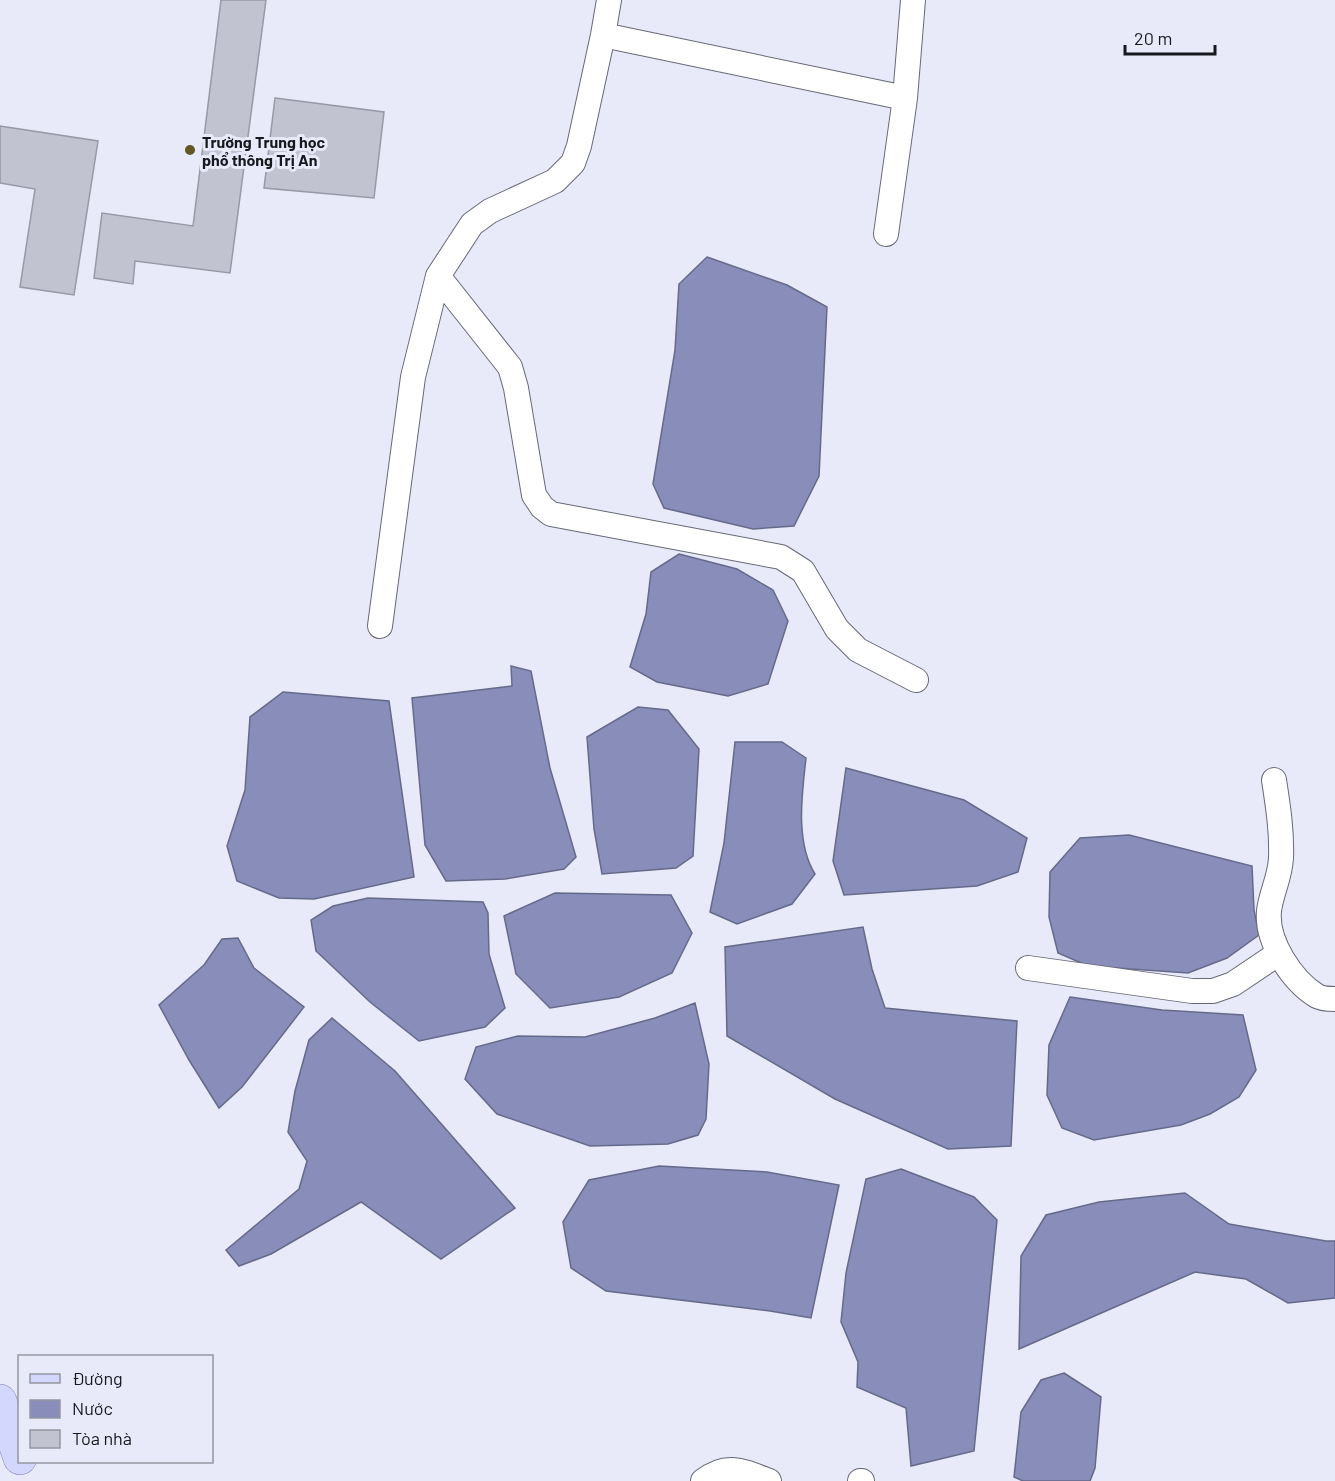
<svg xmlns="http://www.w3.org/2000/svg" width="1335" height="1481" viewBox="0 0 1335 1481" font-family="Barlow,sans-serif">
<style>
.water{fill:#888db9;stroke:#666a8a;stroke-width:1.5}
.building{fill:#c1c3d1;stroke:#9799a6;stroke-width:1.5}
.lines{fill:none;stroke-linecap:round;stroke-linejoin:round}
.minor-casing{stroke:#676976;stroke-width:26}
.primary-casing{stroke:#7e83ae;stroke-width:34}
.minor{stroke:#fff;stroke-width:24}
.primary{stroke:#d3d7fd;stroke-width:33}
.poi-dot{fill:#605723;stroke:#e8eaf9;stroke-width:2}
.labels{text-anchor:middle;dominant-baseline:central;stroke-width:6;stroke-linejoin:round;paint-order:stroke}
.poi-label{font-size:16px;font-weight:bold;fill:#17181d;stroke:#e8eaf9;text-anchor:start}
</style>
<rect width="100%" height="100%" fill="#e8eaf9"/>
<!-- water -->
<path class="water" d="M707,257L787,285L827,307L819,476L794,526L753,529L664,508L653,484L675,350L679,284Z
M679,554L737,569L773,590L788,621L768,684L728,696L657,682L630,667L646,614L651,572Z
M511,666L531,671L550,768L576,857L564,869L505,879L446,881L425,845L412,698L512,686Z
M283,692L389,701L414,877L314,899L279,898L237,881L227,846L245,790L250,717Z
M638,707L668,710L699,749L693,856L676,868L602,874L594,829L587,737Z
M735,742H782L806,758C802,794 795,842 815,874L792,904L737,924L710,912L724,843Z
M846,768L964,800L1027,838L1018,872L977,886L844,895L833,861Z
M1129,835L1252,866L1254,910L1259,935L1227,958L1188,973L1088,966L1058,953L1049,917L1050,872L1080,838Z
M555,893L671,895L692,933L672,973L619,997L550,1008L516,974L504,916Z
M368,898L483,902L488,913L489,954L505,1008L485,1027L419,1041L370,1002L316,951L311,920L333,906Z
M863,927L872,969L885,1008L1017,1021L1011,1146L948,1149L835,1099L727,1036L725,947Z
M238,938L254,968L304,1007L242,1087L219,1108L189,1060L159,1005L204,965L222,939Z
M1070,997L1162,1010L1243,1015L1256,1070L1239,1097L1210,1114L1181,1125L1094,1140L1062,1128L1047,1095L1049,1045Z
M695,1003L709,1064L706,1119L698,1135L668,1144L590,1146L497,1114L465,1079L476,1047L518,1036L585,1037L655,1018Z
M332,1018L395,1071L515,1208L441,1259L361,1202L271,1254L239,1266L226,1250L299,1189L307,1161L288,1132L295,1091L309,1040Z
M659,1166L767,1172L839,1185L811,1318L770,1311L606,1291L571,1268L563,1222L589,1180Z
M901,1169L974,1197L997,1220L974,1451L911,1466L906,1408L857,1387L858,1362L841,1322L846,1273L866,1179Z
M1185,1193L1229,1224L1326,1241H1335V1298L1288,1303L1246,1279L1195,1272L1019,1349L1021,1256L1046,1215L1099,1202Z
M1064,1373L1101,1397L1095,1468L1090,1481H1023L1014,1477L1021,1412L1041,1380Z"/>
<!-- building -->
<path class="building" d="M221,0H266L230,273L135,261L133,284L94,278L102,213L193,226Z
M275,98L384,112L374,198L264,188Z
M0,126L98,141L74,295L20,287L35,189L0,183Z"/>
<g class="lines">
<!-- minor casing -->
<g class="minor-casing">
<path id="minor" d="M603,35L905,98
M886,234L905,98L913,0
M438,276L510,367L516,388L534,495L542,507L551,514L781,557L803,571L837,629L858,650L916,680
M380,626L413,377L438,276L472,224L490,211L555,181L573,163L579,146L603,35L609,0
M1274,780C1278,806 1282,831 1281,858C1280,878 1271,893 1269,911C1266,941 1292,981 1317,996C1322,999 1329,999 1335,999
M1028,968L1192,991H1213L1233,984L1279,953
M703,1481C727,1462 743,1471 769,1481
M860,1481H862"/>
</g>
<!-- primary casing -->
<g class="primary-casing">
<path id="primary" d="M0,1401L20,1458"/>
</g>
<!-- minor -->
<use href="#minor" class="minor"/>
<!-- primary -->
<use href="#primary" class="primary"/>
</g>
<!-- markers -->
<circle class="poi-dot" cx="190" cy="150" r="6"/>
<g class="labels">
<!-- poi labels -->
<g class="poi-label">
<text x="202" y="141">Trường Trung học<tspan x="202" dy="18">phổ thông Trị An</tspan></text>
</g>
</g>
<!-- legend -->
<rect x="18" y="1355" width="195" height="108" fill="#e8eaf9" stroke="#9496a1" stroke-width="1.5"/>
<rect x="30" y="1374" width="30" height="9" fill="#d3d7fd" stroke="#9496a1" stroke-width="1.5"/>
<text x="72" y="1385" font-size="18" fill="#17181d">Đường</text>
<rect x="30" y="1400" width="30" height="18" fill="#888db9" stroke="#9496a1" stroke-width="1.5"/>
<text x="72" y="1415" font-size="18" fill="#17181d">Nước</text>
<rect x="30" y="1430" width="30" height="18" fill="#c1c3d1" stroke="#9496a1" stroke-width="1.5"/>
<text x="72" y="1445" font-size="18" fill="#17181d">Tòa nhà</text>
<!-- scale -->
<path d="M1125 45v9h90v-9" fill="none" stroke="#17181d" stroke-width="3"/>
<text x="1134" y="45" font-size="18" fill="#17181d" stroke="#e8eaf9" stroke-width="4.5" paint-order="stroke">20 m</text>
</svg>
